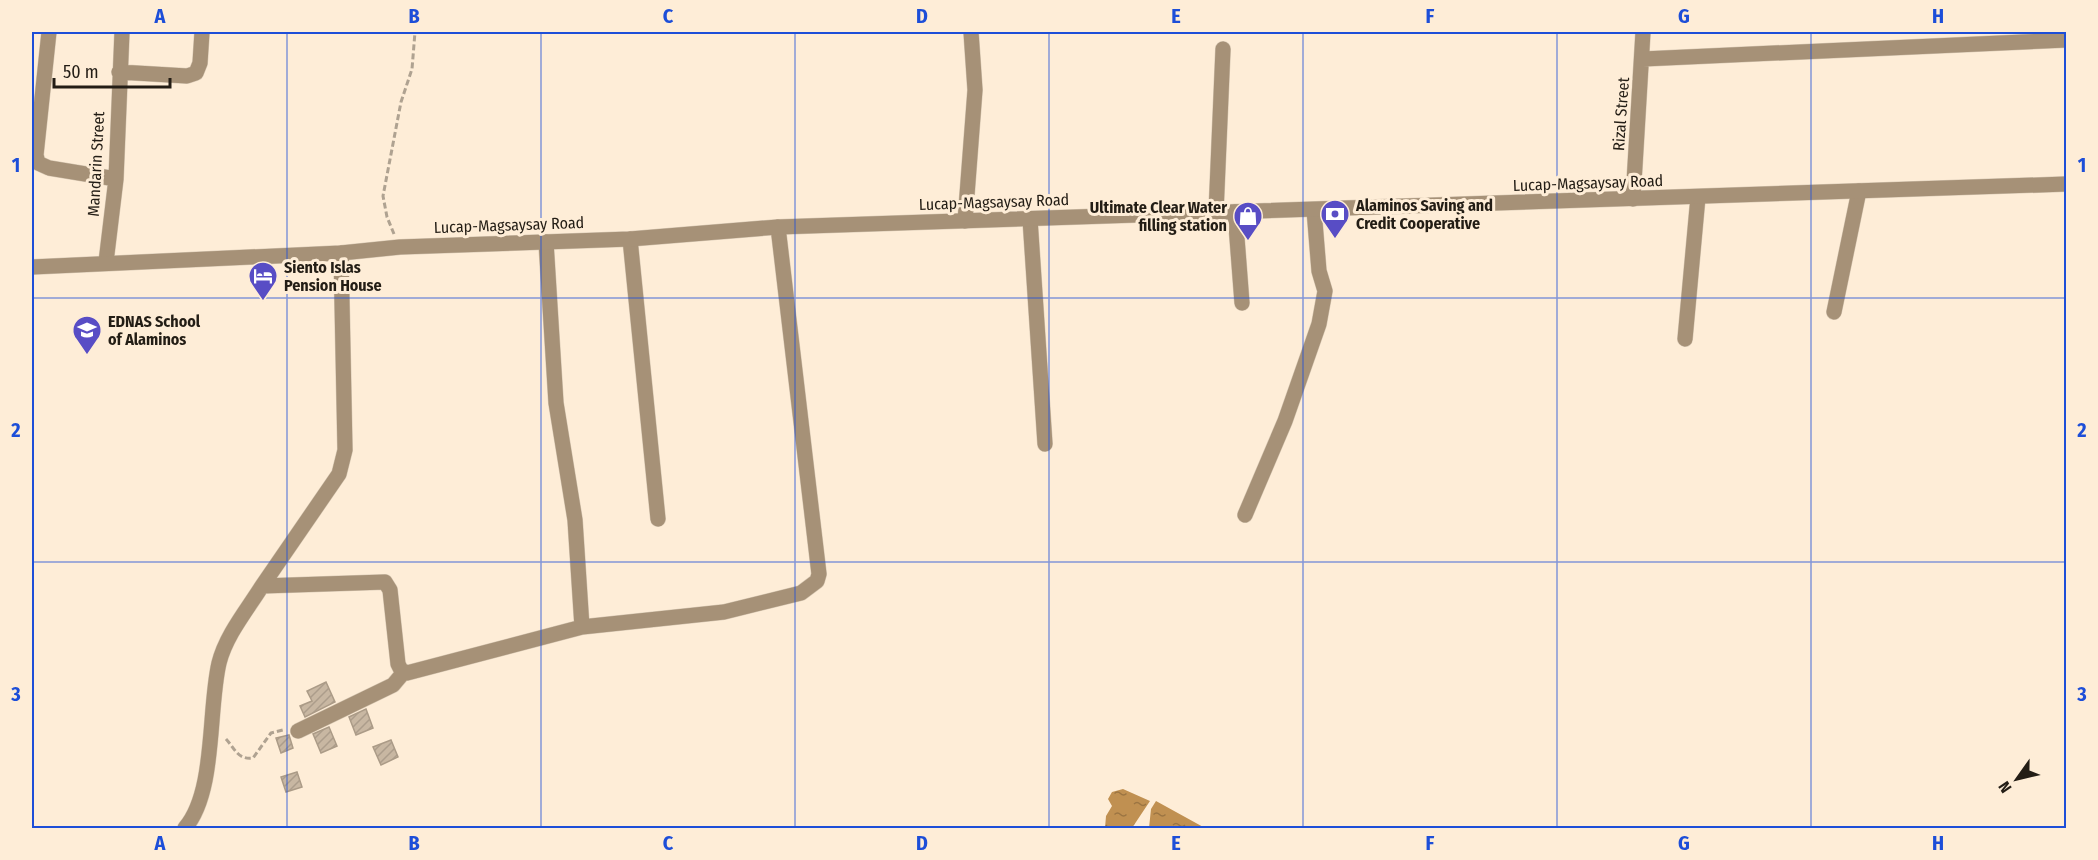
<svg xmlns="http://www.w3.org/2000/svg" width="2098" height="860" viewBox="0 0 2098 860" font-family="'Fira Sans Condensed',sans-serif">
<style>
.water{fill:url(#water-ripples)}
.building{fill:url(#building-hatch);stroke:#ab9b87;stroke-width:1.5}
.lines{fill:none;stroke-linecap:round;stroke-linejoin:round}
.minor-casing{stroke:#d7c8b4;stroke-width:16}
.tertiary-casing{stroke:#d7c8b4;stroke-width:16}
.path{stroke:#afa291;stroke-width:3;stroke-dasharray:6 3;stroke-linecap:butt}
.minor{stroke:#a69177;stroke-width:15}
.tertiary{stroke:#a69177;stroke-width:15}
.grid{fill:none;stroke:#1d4ed8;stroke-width:1.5;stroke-opacity:0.55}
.labels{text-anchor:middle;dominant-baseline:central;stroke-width:6;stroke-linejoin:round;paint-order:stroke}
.street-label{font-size:16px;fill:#231d15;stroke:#feedd7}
.poi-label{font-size:16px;font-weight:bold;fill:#231d15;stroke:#feedd7;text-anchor:start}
.neatline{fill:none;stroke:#1d4ed8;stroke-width:2}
.grid-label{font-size:20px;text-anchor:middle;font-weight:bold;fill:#1d4ed8}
</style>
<defs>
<pattern id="water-ripples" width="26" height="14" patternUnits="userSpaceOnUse" patternTransform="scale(1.5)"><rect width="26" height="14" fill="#c09051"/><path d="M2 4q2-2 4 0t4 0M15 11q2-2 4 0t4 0" fill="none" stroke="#9c7542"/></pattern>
<pattern id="building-hatch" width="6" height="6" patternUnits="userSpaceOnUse" patternTransform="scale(1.5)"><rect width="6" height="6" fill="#c8b7a2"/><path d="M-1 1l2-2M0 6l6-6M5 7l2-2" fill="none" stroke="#ac9d8b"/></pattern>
</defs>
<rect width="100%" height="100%" fill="#feedd7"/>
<!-- water -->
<path class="water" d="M1123,789L1150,801L1132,828H1105L1106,816L1112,806L1108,799L1112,792Z
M1156,801L1205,828H1149L1151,809Z"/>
<!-- building -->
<path class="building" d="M326,682L335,702L305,717L300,706L312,701L307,691Z
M366,709L373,728L356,735L349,717Z
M329,727L337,746L321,753L313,734Z
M289,735L293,748L281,753L276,738Z
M391,740L398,757L381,765L373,747Z
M297,772L302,787L286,792L281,777Z"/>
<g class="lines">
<!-- minor casing -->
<g class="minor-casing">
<path id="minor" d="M49,32L36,155L38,163L49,168L116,179
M1643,59L2066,40
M119,72L187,76L196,73L200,63L202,32
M1633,199L1643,32
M1235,212L1242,303
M1216,213L1223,49
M1030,219L1045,444
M965,221L975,90L971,32
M630,239L658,519
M546,242L556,403L575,520L582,627
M341,253L345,450L339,474L262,586L385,582L390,590L398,664L401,670L407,673L582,627L724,612L801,593L817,581L819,574L778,227
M106,262L116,179L122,32
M1834,312L1859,191
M1685,339L1698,197
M1245,515L1285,421L1319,324L1325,291L1319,271L1314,210
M298,731L393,685L404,672
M185,828C216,792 208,710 219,663C226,635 247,610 262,586"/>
</g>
<!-- tertiary casing -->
<g class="tertiary-casing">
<path id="tertiary" d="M32,267L341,253L400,247L630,239L778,227L2066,184"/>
</g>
<!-- path -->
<path class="path" d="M394,234L387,217L383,196L401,102L412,69L415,32
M226,739C235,749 238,760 253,758L271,733L283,730"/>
<!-- minor -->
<use href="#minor" class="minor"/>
<!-- tertiary -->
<use href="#tertiary" class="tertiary"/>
</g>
<!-- grid -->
<path class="grid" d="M287,32V828M541,32V828M795,32V828M1049,32V828M1303,32V828M1557,32V828M1811,32V828M32,298H2066M32,562H2066"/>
<!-- icons -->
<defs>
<g id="bank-pin" transform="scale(1.5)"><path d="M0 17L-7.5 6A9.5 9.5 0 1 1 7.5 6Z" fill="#584dc5" stroke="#feedd7"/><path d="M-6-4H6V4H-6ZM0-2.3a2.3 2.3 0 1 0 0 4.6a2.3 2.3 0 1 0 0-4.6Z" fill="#fff"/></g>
<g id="shop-pin" transform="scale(1.5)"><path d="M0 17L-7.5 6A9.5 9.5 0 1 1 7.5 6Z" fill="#584dc5" stroke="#feedd7"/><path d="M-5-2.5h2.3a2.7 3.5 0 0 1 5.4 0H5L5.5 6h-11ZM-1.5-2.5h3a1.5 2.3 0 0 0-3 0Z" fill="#fff"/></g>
<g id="hotel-pin" transform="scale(1.5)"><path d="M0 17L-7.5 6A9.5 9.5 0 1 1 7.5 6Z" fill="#584dc5" stroke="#feedd7"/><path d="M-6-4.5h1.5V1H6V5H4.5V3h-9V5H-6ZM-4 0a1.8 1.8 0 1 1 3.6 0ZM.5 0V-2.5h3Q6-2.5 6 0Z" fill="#fff"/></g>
<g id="school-pin" transform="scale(1.5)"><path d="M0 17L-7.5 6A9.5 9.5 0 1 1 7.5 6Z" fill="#584dc5" stroke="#feedd7"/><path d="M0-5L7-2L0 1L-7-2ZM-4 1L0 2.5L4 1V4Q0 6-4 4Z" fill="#fff"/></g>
</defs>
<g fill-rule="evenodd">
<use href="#bank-pin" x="1335" y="214"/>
<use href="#shop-pin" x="1248" y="216"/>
<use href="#hotel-pin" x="263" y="276"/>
<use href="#school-pin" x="87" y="330"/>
</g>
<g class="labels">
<!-- street labels -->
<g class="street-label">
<text transform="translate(1621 114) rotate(-86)">Rizal Street</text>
<text transform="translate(96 164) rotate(-87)">Mandarin Street</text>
<text transform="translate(1588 183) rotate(-2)">Lucap-Magsaysay Road</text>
<text transform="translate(994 202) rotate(-2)">Lucap-Magsaysay Road</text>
<text transform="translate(509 225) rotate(-2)">Lucap-Magsaysay Road</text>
</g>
<!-- poi labels -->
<g class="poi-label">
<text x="1356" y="205">Alaminos Saving and<tspan x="1356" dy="18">Credit Cooperative</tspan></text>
<text x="1227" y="207" text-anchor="end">Ultimate Clear Water<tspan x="1227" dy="18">filling station</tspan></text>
<text x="284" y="267">Siento Islas<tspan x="284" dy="18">Pension House</tspan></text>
<text x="108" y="321">EDNAS School<tspan x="108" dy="18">of Alaminos</tspan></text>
</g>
</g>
<!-- border -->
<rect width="2098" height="860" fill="none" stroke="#feedd7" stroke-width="66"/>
<!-- north arrow -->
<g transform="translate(2017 779) rotate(236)" stroke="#feedd7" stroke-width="4.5" paint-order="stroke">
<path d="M0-4.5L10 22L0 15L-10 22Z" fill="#231d15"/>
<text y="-9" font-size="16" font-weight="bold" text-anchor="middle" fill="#231d15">N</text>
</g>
<!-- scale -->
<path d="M54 78v9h116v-9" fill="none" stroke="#231d15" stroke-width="3"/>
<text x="63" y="78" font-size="18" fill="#231d15" stroke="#feedd7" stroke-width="4.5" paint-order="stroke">50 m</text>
<rect x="33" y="33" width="2032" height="794" class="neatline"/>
<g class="grid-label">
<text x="160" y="23">A</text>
<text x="414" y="23">B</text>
<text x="668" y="23">C</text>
<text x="922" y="23">D</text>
<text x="1176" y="23">E</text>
<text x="1430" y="23">F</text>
<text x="1684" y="23">G</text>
<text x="1938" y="23">H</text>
<text x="16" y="172">1</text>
<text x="2082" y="172">1</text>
<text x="16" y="437">2</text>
<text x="2082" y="437">2</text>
<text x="16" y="701">3</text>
<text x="2082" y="701">3</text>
<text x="160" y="850">A</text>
<text x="414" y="850">B</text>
<text x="668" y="850">C</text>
<text x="922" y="850">D</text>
<text x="1176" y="850">E</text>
<text x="1430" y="850">F</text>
<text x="1684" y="850">G</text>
<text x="1938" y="850">H</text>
</g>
</svg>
